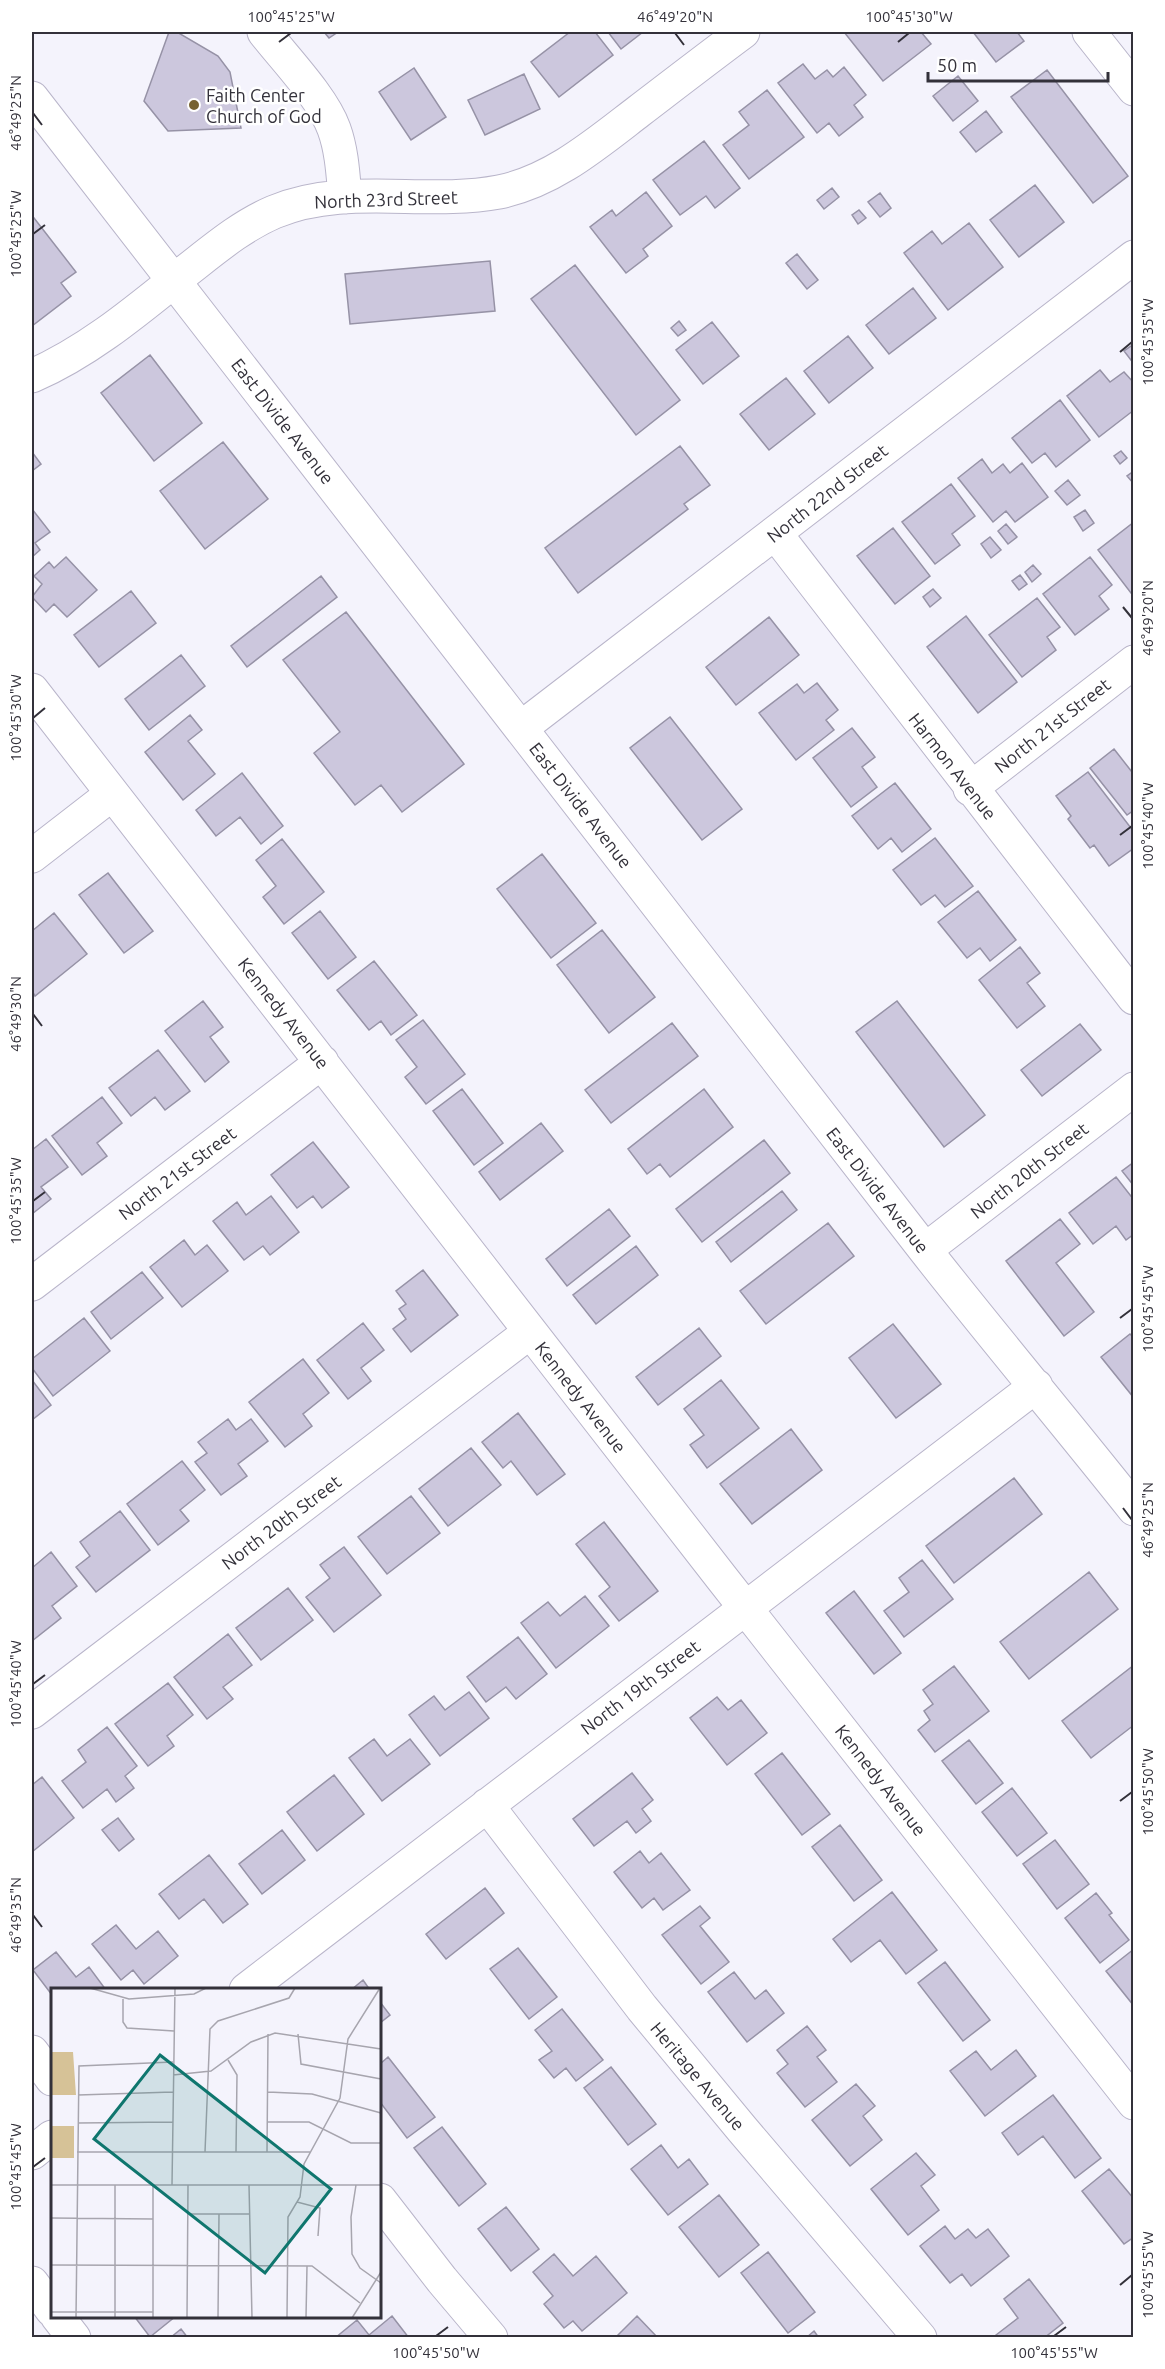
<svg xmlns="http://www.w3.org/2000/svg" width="1165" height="2369" viewBox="0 0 1165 2369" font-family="Ubuntu,sans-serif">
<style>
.building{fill:#ccc7dd;stroke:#9692a6;stroke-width:1.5}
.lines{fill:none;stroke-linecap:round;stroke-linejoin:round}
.minor-casing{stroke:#b9b5ca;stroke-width:35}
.minor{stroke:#fff;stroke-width:33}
.ticks{fill:none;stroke:#33313a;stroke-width:2}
.poi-dot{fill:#776231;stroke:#fff;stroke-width:2}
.labels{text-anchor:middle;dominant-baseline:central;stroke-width:5;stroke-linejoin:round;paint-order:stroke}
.poi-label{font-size:18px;fill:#33313a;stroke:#fff;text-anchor:start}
.street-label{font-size:18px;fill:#33313a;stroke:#fff}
.inset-road{fill:none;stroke:#a7a5ae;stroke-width:1.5}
.view{fill:#0f766e;fill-opacity:0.15;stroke:#0f766e;stroke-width:3}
.inset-edge{fill:none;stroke:#33313a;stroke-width:3}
.neatline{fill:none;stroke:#33313a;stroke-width:2}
.ticks-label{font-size:15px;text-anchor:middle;fill:#33313a}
</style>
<rect width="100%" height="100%" fill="#f4f3fc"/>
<!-- building -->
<path class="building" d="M169,32H177L218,56L230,72L241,128L168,131L144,101Z
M324,32H338L329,38Z
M570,32H595L613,55L559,97L531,62Z
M608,32H643L621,49Z
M844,32H921L931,44L883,81Z
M973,32H1017L1024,41L996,62Z
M803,64L815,79L827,70L833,77L844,67L866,95L854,105L863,117L839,136L829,123L817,133L778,83Z
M414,68L446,117L411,140L379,92Z
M1047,70L1128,176L1093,203L1011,97Z
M524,74L540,109L485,135L468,100Z
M958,76L978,101L953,121L933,96Z
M767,90L804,137L749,179L723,145L749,125L739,112Z
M986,111L1002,132L976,152L960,132Z
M704,141L740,188L715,208L706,196L680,215L653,180Z
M1035,185L1064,222L1019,257L990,220Z
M832,188L839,197L824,209L817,200Z
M646,192L672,226L643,249L648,256L626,273L590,227L612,210L616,216Z
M880,193L891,208L880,217L868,202Z
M859,210L866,218L858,224L852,215Z
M34,218L76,272L61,283L71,296L32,326V219Z
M969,223L1003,267L948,310L904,253L932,231L942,244Z
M797,254L818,280L807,289L786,263Z
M490,261L495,311L350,324L345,274Z
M575,265L680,400L636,435L531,299Z
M913,288L936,318L889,354L866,325Z
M679,321L686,330L678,336L671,328Z
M712,322L739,356L703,384L676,350Z
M848,336L873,368L829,403L804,371Z
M1134,344V364L1124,351Z
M150,355L202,423L154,461L101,393Z
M1100,370L1110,382L1124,372L1134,383V410L1099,437L1067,396Z
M786,378L815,414L769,450L740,414Z
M1060,400L1090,440L1056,467L1045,453L1032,463L1012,438Z
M223,442L268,499L205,549L160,491Z
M680,446L710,485L684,504L688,509L578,593L545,548Z
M1121,451L1127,458L1120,464L1114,456Z
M32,452L41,464L32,471Z
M982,459L992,473L1003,464L1010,473L1022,463L1048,497L1015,522L1006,511L993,522L958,478Z
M1134,471V484L1127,476Z
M1068,480L1080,495L1067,505L1055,491Z
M951,484L975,516L952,534L960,545L935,564L902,522Z
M32,509L50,532L35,543L40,550L32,557Z
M1085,510L1094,523L1083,531L1074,517Z
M1134,522V591L1131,593L1098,550Z
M1006,524L1017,537L1008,544L998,531Z
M893,528L930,576L895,604L857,556Z
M990,537L1001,550L991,558L981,544Z
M66,557L97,590L67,617L54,604L46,612L32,597L42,584L34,576L49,562L54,568Z
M1090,557L1112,585L1099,596L1109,609L1075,635L1043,594Z
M1033,565L1041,574L1032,582L1025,572Z
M1020,575L1027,584L1019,590L1012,581Z
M321,576L337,597L247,667L231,646Z
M933,589L941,598L930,607L923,597Z
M131,591L156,623L99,667L74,635Z
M1037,598L1060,627L1047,637L1056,650L1022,677L989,635Z
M346,612L464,764L402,812L381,785L355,805L314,753L340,732L283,660Z
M966,616L1017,682L978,713L927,647Z
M769,617L799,655L736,705L706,667Z
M181,655L205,686L149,730L125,699Z
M817,683L838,710L826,720L834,730L796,760L759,713L797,684L804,693Z
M190,715L202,730L188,741L215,774L183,800L145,752Z
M670,717L742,809L702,840L630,748Z
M852,728L875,757L862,767L877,787L851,807L813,758Z
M1114,749L1132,772L1134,770V810L1127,815L1090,768Z
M1088,772L1134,832V848L1109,866L1094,845L1090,848L1068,819L1071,816L1056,796Z
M242,773L283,826L261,844L240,817L216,836L196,810Z
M895,783L931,829L902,852L891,838L878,849L852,816Z
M935,838L973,886L945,907L935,895L921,905L893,870Z
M282,839L324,892L284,924L263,897L276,886L256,860Z
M542,854L596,923L551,958L497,889Z
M108,873L153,931L124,953L79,895Z
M978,891L1016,940L990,961L980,948L967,958L938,922Z
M320,911L356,957L328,979L292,933Z
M54,913L87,954L35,996L32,991V931Z
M602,930L655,997L609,1033L557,965Z
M1020,947L1040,973L1027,983L1045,1006L1017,1028L979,980Z
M374,961L417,1015L391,1035L381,1021L369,1030L337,990Z
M203,1001L223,1027L210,1037L229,1062L205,1082L165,1031Z
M897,1001L985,1115L944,1147L856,1032Z
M423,1020L465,1074L426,1104L405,1077L417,1067L396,1040Z
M672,1023L698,1056L611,1123L585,1090Z
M1080,1024L1101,1050L1042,1096L1021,1070Z
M158,1050L190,1091L165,1110L155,1097L131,1116L109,1088Z
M462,1089L503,1143L474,1165L433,1111Z
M704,1089L733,1127L670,1177L660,1164L647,1174L628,1149Z
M102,1097L122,1123L97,1143L107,1156L82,1175L52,1136Z
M541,1123L563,1151L500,1200L479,1172Z
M46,1139L68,1167L41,1187L51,1199L32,1214V1150Z
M764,1140L790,1173L702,1242L676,1209Z
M313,1142L349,1187L322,1208L313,1196L297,1208L271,1175Z
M1134,1162V1186L1122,1171Z
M1116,1177L1134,1200V1234L1126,1240L1116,1226L1093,1244L1069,1213Z
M782,1191L797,1210L731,1262L716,1242Z
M271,1196L299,1232L270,1255L263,1246L244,1260L213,1221L237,1202L246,1215Z
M609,1209L630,1236L567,1286L546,1259Z
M1060,1219L1080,1244L1056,1263L1094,1312L1064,1336L1006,1261Z
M828,1223L854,1256L766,1324L740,1291Z
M184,1240L195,1255L207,1245L228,1271L182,1307L150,1267Z
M636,1246L658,1275L596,1324L573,1295Z
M423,1270L458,1315L411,1352L393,1329L406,1319L399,1309L406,1304L396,1291Z
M142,1272L163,1298L111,1339L91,1312Z
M84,1318L110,1351L53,1396L32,1368V1359Z
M363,1323L384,1350L361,1368L371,1381L348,1399L317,1360Z
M893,1324L941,1384L896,1418L849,1358Z
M699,1328L721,1356L658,1405L636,1377Z
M1130,1334L1134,1338V1398L1101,1357Z
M303,1359L329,1393L303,1414L312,1426L285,1447L249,1402Z
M32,1380L51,1405L32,1420Z
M721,1380L759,1428L707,1468L690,1445L704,1435L684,1409Z
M518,1413L565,1474L537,1495L511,1461L503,1468L482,1442Z
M228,1419L236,1430L251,1419L268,1441L238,1464L247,1476L221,1495L195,1462L207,1453L198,1442Z
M791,1429L822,1470L752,1524L720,1484Z
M471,1448L501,1485L448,1526L419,1489Z
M182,1461L205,1490L180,1510L189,1521L158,1545L127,1504Z
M1014,1478L1042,1514L954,1583L926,1546Z
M411,1496L440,1533L387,1574L358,1537Z
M120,1511L150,1550L96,1592L76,1567L90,1556L80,1542Z
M604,1522L658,1591L619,1621L599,1596L610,1587L576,1544Z
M344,1547L381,1595L334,1632L306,1597L330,1578L320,1565Z
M51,1552L77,1586L52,1606L61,1618L32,1641V1568Z
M922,1560L953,1599L904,1637L884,1611L909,1592L899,1578Z
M1089,1572L1118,1609L1029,1679L1000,1642Z
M288,1588L313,1620L261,1660L236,1628Z
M854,1591L901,1653L874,1674L826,1613Z
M585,1596L609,1626L556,1668L521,1623L548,1602L560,1616Z
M228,1634L252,1665L223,1687L233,1699L207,1719L174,1677Z
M518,1637L547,1674L516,1699L506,1687L486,1702L467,1677Z
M1134,1665V1725L1091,1758L1062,1721Z
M954,1666L989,1711L935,1752L918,1730L930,1720L924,1711L933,1704L923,1690Z
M168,1683L193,1715L167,1736L174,1746L148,1766L115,1724Z
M469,1692L489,1718L440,1756L409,1715L434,1696L445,1710Z
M717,1697L728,1710L741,1700L767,1733L727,1765L690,1718Z
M107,1727L137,1766L125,1776L134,1788L116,1802L107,1789L83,1808L62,1781L86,1762L78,1750Z
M374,1739L387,1756L410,1739L430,1764L382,1801L349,1758Z
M969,1740L1003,1783L976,1804L942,1761Z
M782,1753L830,1814L802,1835L755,1774Z
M632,1773L653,1800L642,1809L651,1821L636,1833L627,1821L594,1846L573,1819Z
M334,1775L364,1814L317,1851L287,1812Z
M42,1777L74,1818L32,1852V1785Z
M1012,1788L1047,1833L1017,1856L982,1812Z
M118,1818L134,1839L119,1851L102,1830Z
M840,1825L882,1880L854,1901L812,1847Z
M282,1830L305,1860L262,1894L239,1864Z
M1055,1840L1089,1884L1057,1909L1023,1864Z
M640,1851L649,1863L661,1853L690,1890L663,1910L654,1898L642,1908L614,1872Z
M209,1855L248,1904L223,1923L204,1899L179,1919L159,1894Z
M485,1888L504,1913L446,1959L426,1934Z
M892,1892L937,1950L906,1974L880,1940L851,1962L833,1939Z
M1096,1893L1112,1913L1109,1915L1129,1940L1100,1963L1065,1918Z
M700,1906L710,1918L700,1926L729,1962L701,1984L662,1935Z
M116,1925L136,1949L158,1931L178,1956L144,1984L133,1970L121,1980L92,1944Z
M518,1948L557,1997L529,2019L490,1969Z
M1134,1949V2006L1106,1971Z
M56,1952L76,1977L89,1967L106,1990H52V1995L33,1970Z
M945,1962L990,2020L963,2041L918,1983Z
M734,1972L755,1999L766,1990L784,2013L747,2042L708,1992Z
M363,1980L370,1990H351Z
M380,2002L390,2015L380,2023Z
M562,2009L603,2060L576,2081L566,2068L554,2078L539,2060L552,2051L535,2030Z
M807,2026L826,2050L817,2057L837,2082L805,2107L777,2073L788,2064L777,2050Z
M1016,2050L1036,2076L985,2116L950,2071L976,2051L991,2070Z
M388,2057L435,2117L407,2138L380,2102V2064Z
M611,2067L656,2124L628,2145L584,2088Z
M856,2084L875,2106L863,2116L882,2140L850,2166L812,2120Z
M1053,2095L1101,2158L1075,2178L1043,2136L1018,2155L1002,2133Z
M442,2127L486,2184L459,2206L414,2148Z
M661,2145L678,2168L689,2159L708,2184L668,2215L631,2169Z
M916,2153L935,2175L921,2186L939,2210L908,2235L871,2189Z
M1109,2169L1134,2199V2237L1124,2244L1082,2191Z
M719,2195L759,2245L719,2277L679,2227Z
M506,2207L539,2249L511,2271L478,2229Z
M945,2226L955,2239L968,2229L976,2238L988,2229L1009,2256L971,2286L962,2274L950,2283L920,2246Z
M768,2252L815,2312L788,2333L741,2273Z
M554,2254L573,2276L596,2256L627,2293L582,2331L573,2321L564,2328L544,2304L553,2296L533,2272Z
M1029,2279L1063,2323L1044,2338H999L996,2335L1018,2318L1004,2299Z
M134,2316H176L150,2337Z
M392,2316L409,2338H335L357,2320L369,2335Z
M637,2316L658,2338H615Z
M181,2329L188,2338H170Z
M814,2331L819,2338H806Z"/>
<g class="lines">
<!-- minor casing -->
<g class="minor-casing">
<path id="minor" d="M264,32C285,59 323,98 334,129C342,151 343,175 345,197
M1089,32L1134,89
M32,98L925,1250C994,1338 1065,1422 1134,1509
M32,376C87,352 134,313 181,275C211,252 239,227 274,212C345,182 425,206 499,192C553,181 596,144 639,111C673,85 708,58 743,32
M775,533L1134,998
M32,690L721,1577L1134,2103
M521,728L1134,257
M970,789L1134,662
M32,856L112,794
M925,1250L1134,1089
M32,1284L322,1062
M32,1712L530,1332
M487,1805L642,2008L742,2129L920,2338
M246,1990L1036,1386
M32,2052L52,2079
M32,2153L52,2137
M380,2200L442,2280L491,2338
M32,2283L52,2310
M57,2316L74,2338"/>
</g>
<!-- minor -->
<use href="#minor" class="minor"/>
</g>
<!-- ticks -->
<path class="ticks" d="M675,33L684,45M279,42L291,33M898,42L909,33M33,113L42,125M33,234L45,225M1120,352L1132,342M1123,607L1132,618M33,718L45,708M1120,835L1132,826M33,1014L42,1026M33,1201L45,1192M1120,1318L1132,1309M1123,1508L1132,1520M33,1684L45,1675M1120,1801L1132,1792M33,1915L42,1927M33,2167L45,2158M1120,2285L1132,2275M436,2336L448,2327M1054,2336L1066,2327"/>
<!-- markers -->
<circle class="poi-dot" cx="194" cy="105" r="6"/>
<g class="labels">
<!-- poi labels -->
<g class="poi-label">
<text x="206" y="95">Faith Center<tspan x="206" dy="21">Church of God</tspan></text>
</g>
<!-- street labels -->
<g class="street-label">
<text transform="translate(386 199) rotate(-2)">North 23rd Street</text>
<text transform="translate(283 421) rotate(52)">East Divide Avenue</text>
<text transform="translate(827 493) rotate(-38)">North 22nd Street</text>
<text transform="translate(1052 725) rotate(-38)">North 21st Street</text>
<text transform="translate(953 766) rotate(52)">Harmon Avenue</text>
<text transform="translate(581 805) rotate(52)">East Divide Avenue</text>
<text transform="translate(284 1013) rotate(52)">Kennedy Avenue</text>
<text transform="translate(1029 1170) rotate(-38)">North 20th Street</text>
<text transform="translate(177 1173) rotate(-37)">North 21st Street</text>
<text transform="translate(878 1190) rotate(52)">East Divide Avenue</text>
<text transform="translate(581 1397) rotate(52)">Kennedy Avenue</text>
<text transform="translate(281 1522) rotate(-37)">North 20th Street</text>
<text transform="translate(640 1687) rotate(-37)">North 19th Street</text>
<text transform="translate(881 1780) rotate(52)">Kennedy Avenue</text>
<text transform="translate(698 2076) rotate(50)">Heritage Avenue</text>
</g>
</g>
<!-- overview -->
<g transform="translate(51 1988)">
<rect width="330" height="330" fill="#f4f3fc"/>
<path d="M0,64H22L25,107H0ZM0,138H23V170H0Z" fill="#d6c297"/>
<path class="inset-road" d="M39,0L78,11L143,6L155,0M72,11V34L76,40L123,43M247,46L250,76L330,91M177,72L186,87L185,164M122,87L160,83L200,54L224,45L330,61M217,104L261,106L330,125M27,107L122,104M216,134H258L300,155H330M27,135L122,134M26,164H259M154,164L159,41L167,33L238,10L244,0M216,164L217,46M0,197H330M102,197V330M121,197L124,0M198,197L201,330M305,197L300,229L301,266L309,280L330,295M246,214L269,220L267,248M137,226H198M0,230L102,231M0,277L261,278L309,315M0,324H102M25,330L28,78L122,74M64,330V197M136,330L137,197M167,330L168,226M236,330L237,229L249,209L253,176L289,110L297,51L329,0M255,330L256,278M301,330L330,284"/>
<path class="view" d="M109,67L280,201L214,285L43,151Z"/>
<rect width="330" height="330" class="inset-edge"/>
</g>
<!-- border -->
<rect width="1165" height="2369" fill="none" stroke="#ffffff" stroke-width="66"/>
<!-- scale -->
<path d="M928 72v9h180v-9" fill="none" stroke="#33313a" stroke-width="3"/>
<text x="937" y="72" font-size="18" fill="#33313a" stroke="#ffffff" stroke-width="4.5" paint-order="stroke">50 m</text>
<rect x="33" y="33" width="1099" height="2303" class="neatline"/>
<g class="ticks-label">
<text x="291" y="22">100°45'25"W</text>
<text x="675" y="22">46°49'20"N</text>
<text x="909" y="22">100°45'30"W</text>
<text transform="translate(16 113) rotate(-90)" y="5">46°49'25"N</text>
<text transform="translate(16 234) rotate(-90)" y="5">100°45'25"W</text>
<text transform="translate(1148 342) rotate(-90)" y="5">100°45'35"W</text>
<text transform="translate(1148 618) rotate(-90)" y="5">46°49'20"N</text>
<text transform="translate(16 718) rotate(-90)" y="5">100°45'30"W</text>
<text transform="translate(1148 826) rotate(-90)" y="5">100°45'40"W</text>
<text transform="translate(16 1014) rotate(-90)" y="5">46°49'30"N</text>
<text transform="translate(16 1201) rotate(-90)" y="5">100°45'35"W</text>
<text transform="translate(1148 1309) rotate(-90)" y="5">100°45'45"W</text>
<text transform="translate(1148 1520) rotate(-90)" y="5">46°49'25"N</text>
<text transform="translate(16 1684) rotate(-90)" y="5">100°45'40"W</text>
<text transform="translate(1148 1792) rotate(-90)" y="5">100°45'50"W</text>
<text transform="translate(16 1915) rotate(-90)" y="5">46°49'35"N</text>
<text transform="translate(16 2167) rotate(-90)" y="5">100°45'45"W</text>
<text transform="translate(1148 2275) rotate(-90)" y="5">100°45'55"W</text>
<text x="436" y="2358">100°45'50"W</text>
<text x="1054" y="2358">100°45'55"W</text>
</g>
</svg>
